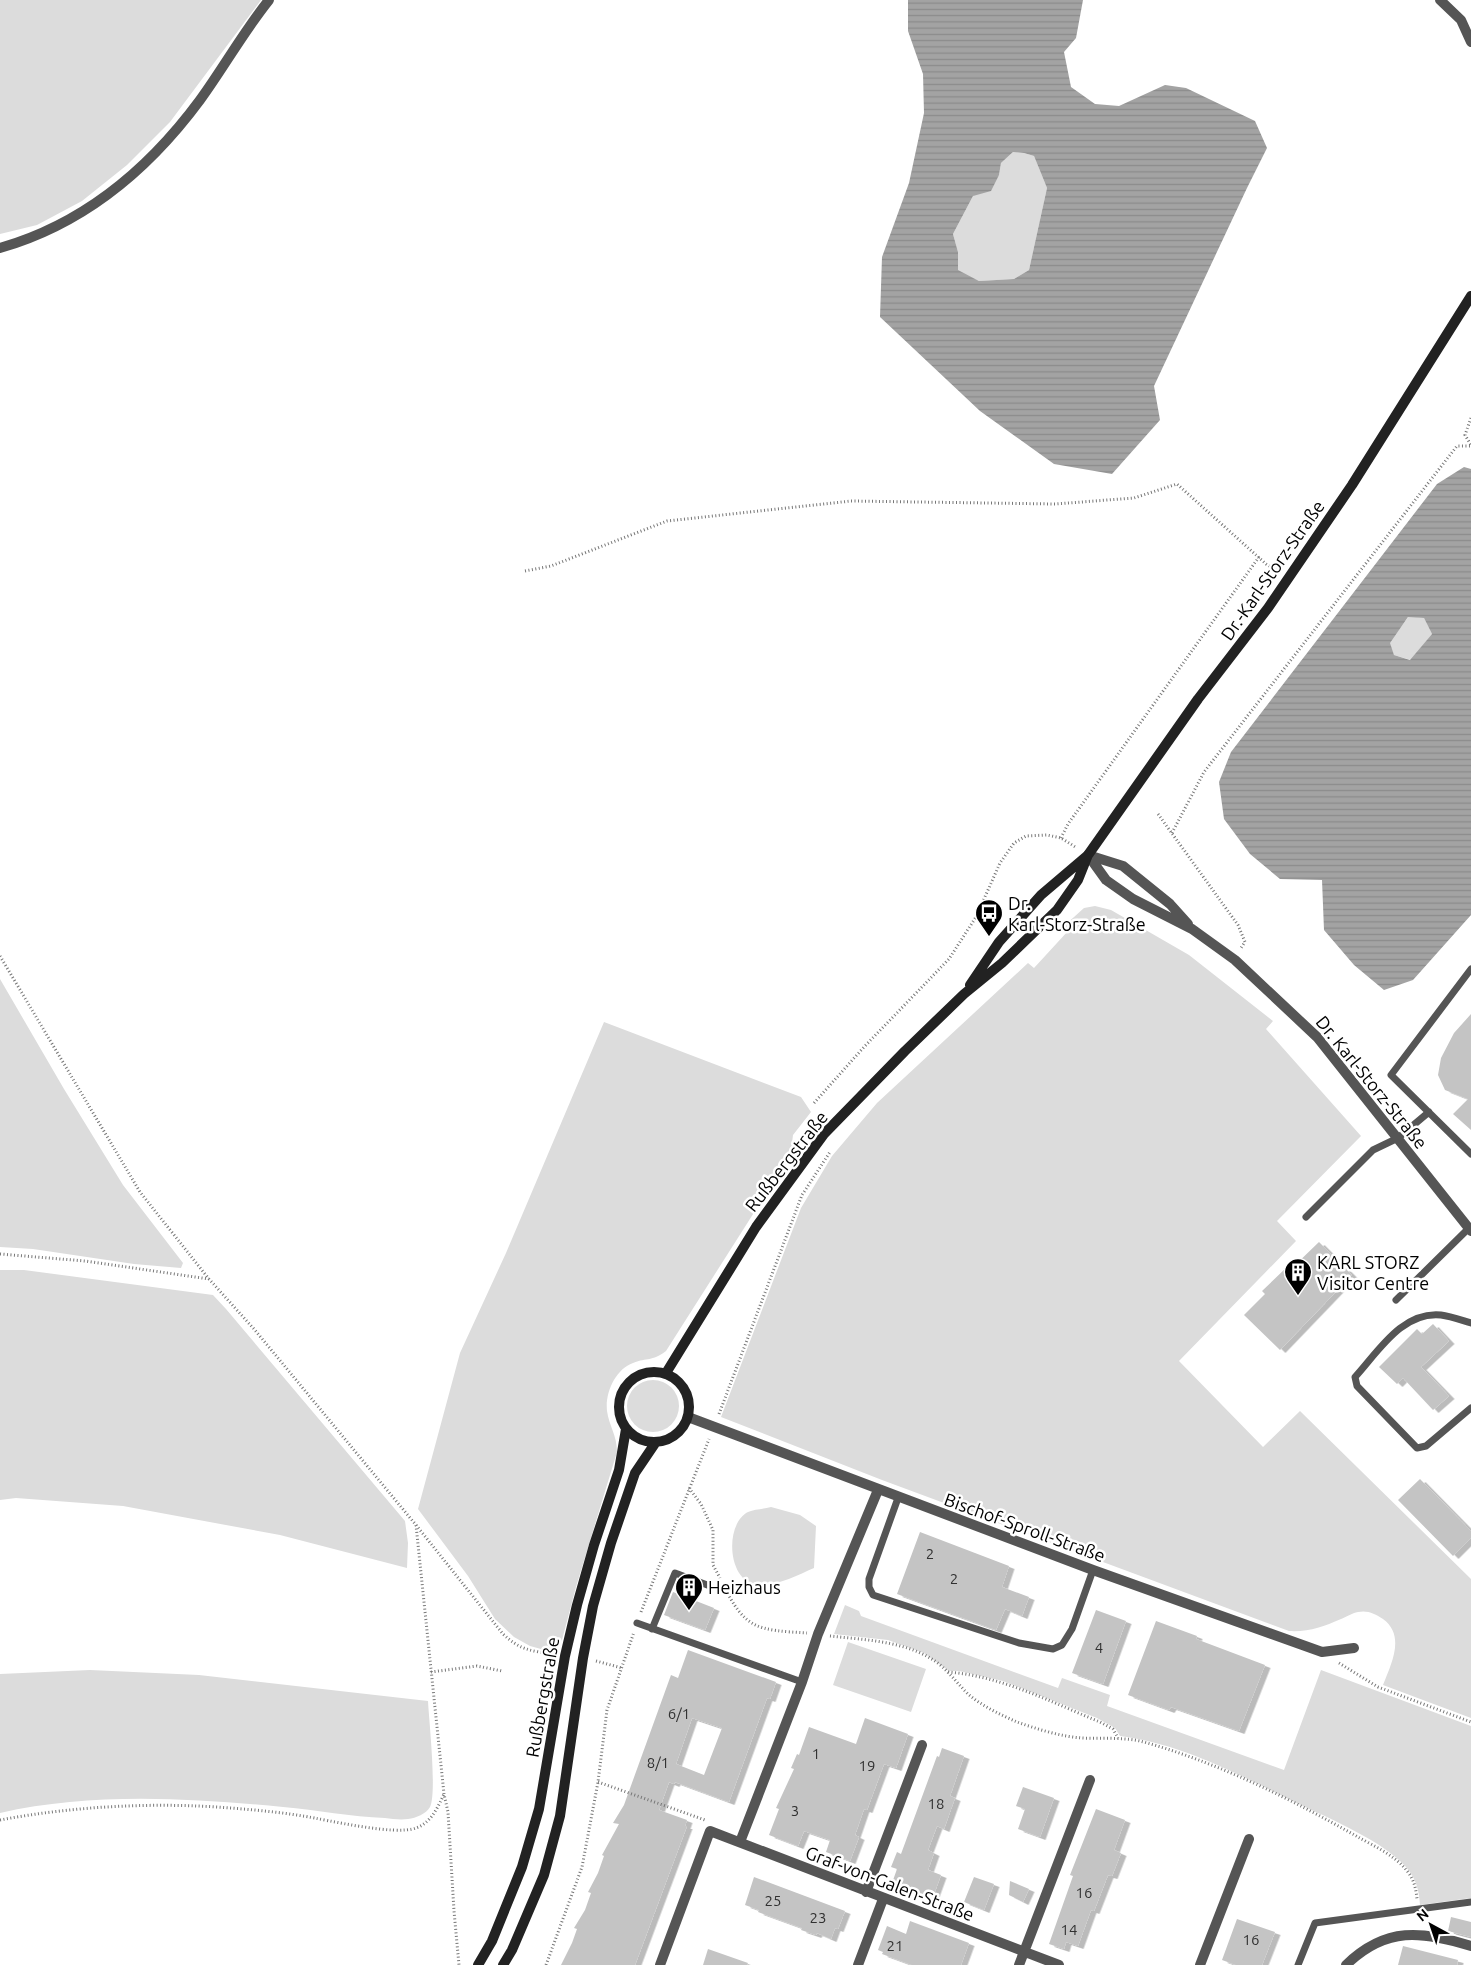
<svg xmlns="http://www.w3.org/2000/svg" width="1471" height="1965" viewBox="0 0 1471 1965" font-family="Ubuntu,sans-serif">
<style>
.green{fill:#dcdcdc}
.water{fill:url(#water-rules);fill-rule:evenodd}
.building{fill:#c4c4c4;fill-rule:evenodd;filter:url(#shadow)}
.lines{fill:none;stroke-linecap:round;stroke-linejoin:round}
.path{stroke:#777;stroke-width:3;stroke-dasharray:1 2.5;stroke-linecap:butt}
.lane{stroke:#555;stroke-width:7}
.street{stroke:#555;stroke-width:10}
.secondary{stroke:#222;stroke-width:10}
.labels{text-anchor:middle;dominant-baseline:central;stroke-width:5;stroke-linejoin:round;paint-order:stroke}
.number-label{font-size:15px;fill:#313131}
.street-label{font-size:18px;fill:#000;stroke:#fff}
.poi-label{font-size:18px;fill:#000;stroke:#fff;text-anchor:start}
</style>
<defs>
<pattern id="water-rules" width="6" height="5" patternUnits="userSpaceOnUse" patternTransform="scale(1.25)"><rect width="6" height="5" fill="#a3a3a3"/><path d="M0 2.5h6" fill="none" stroke="#8b8b8b"/></pattern>
<filter id="shadow"><feDropShadow dx="5.5" dy="3" stdDeviation="0" flood-color="#0004"/></filter>
</defs>
<rect width="100%" height="100%" fill="#fff"/>
<!-- green -->
<path class="green" d="M0,0H261L170,122L127,165L82,201L37,225L0,234Z
M1013,152L1024,153L1034,156L1047,188L1029,270L1014,279L979,281L958,271V252L953,234L973,196L999,175L1001,163Z
M1409,616L1424,618L1432,634L1411,660L1394,655L1389,643Z
M1095,906L1111,910L1189,955L1273,1021L1266,1029L1361,1136L1277,1221L1296,1241L1179,1361L1263,1447L1300,1411L1471,1579V1718L1383,1685C1391,1664 1406,1636 1383,1619C1375,1614 1368,1610 1358,1612C1352,1613 1346,1617 1341,1619C1323,1627 1309,1632 1289,1631L882,1480L721,1417L801,1208L832,1156L877,1103L1028,963L1034,968L1068,931L1064,926L1084,908Z
M0,979L64,1089L123,1185L183,1263L181,1268L134,1264L33,1249L0,1247Z
M604,1022L801,1097L811,1112L793,1135L790,1160L762,1200L666,1351C651,1362 648,1357 633,1363C616,1369 605,1392 607,1411C609,1426 617,1435 617,1452L576,1587L562,1640L552,1649H541L530,1646L514,1637L495,1619L468,1576L418,1509L460,1353L506,1253Z
M0,1270H24L213,1295L226,1309L405,1521L408,1543L407,1568L280,1535L123,1506L16,1498L0,1500Z
M627 1406a26 26 0 1 1 52 0a26 26 0 1 1-52 0Z
M771,1507L800,1515L816,1526L814,1568C798,1575 777,1586 759,1585C727,1584 724,1524 748,1512C755,1509 764,1509 771,1507Z
M845,1605L859,1611L861,1616L1058,1688L1062,1678L1110,1695L1107,1706L1284,1770L1321,1670L1471,1726V1898L1420,1905C1419,1890 1416,1878 1406,1867C1384,1842 1331,1819 1301,1805C1243,1777 1184,1744 1120,1736L1115,1728L1097,1718L1003,1681L959,1671H949L924,1653L888,1640L834,1634Z
M848,1642L926,1669L911,1712L833,1685Z
M90,1670L199,1675L428,1701C429,1720 437,1793 430,1807C426,1814 416,1818 408,1819C401,1820 392,1819 385,1818C351,1817 317,1810 283,1807C191,1798 91,1792 0,1813V1674Z"/>
<!-- water -->
<path class="water" d="M908,0H1083L1076,38L1064,52L1071,87L1095,104L1119,106L1165,85L1186,88L1255,121L1267,148L1247,188L1154,386L1160,420L1112,474L1054,464L980,411L880,317L882,257L909,183L924,113L923,74L908,31ZM1013,152L1024,153L1034,156L1047,188L1029,270L1014,279L979,281L958,270V252L953,234L973,196L991,191L999,175L1001,163Z
M1464,467L1471,469V915L1413,980L1384,990L1354,965L1324,930L1322,880L1280,879L1250,854L1224,819L1219,782L1231,752L1437,484ZM1408,617L1424,618L1432,634L1410,660L1394,655L1390,643Z"/>
<!-- building -->
<path class="building" d="M1471,1014V1130L1453,1114L1468,1099L1445,1090L1438,1075L1441,1058L1454,1033Z
M1319,1242L1352,1275L1280,1350L1244,1315L1265,1294L1262,1291L1288,1266L1291,1269Z
M1433,1324L1449,1341L1421,1367L1449,1396L1433,1410L1403,1378L1397,1384L1379,1367L1417,1329L1422,1334Z
M1420,1479L1471,1531V1538L1453,1556L1398,1500Z
M920,1532L1009,1566L1002,1587L1029,1597L1022,1616L1005,1609L996,1630L897,1594Z
M673,1592L714,1608L705,1630L664,1615Z
M1096,1610L1126,1621L1103,1684L1072,1673Z
M1156,1621L1197,1636L1196,1639L1265,1665L1239,1731L1171,1707L1169,1710L1128,1695Z
M688,1650L776,1682L770,1699L767,1698L729,1802L675,1782L674,1784L669,1782L659,1810L687,1820L685,1826H687L635,1965H561L572,1943L577,1929L574,1928L585,1910L591,1893L588,1892L598,1873L604,1856L602,1855L619,1824L613,1823L624,1805L671,1675L678,1678ZM692,1718L722,1728L704,1775L676,1764Z
M865,1718L908,1734L896,1768L884,1764L867,1810L864,1809L855,1835L859,1837L850,1861L826,1852L830,1840L804,1831L798,1846L769,1835L779,1809L776,1808L794,1769L791,1768L797,1754L799,1755L809,1727L856,1744Z
M942,1748L964,1756L950,1796L955,1798L944,1829L937,1826L928,1850L934,1853L928,1870L941,1875L933,1897L892,1883L897,1869L891,1867L897,1852L901,1854L937,1756L939,1757Z
M1023,1787L1054,1798L1040,1837L1018,1829L1025,1809L1016,1806Z
M1096,1809L1125,1820L1114,1850L1121,1853L1112,1876L1108,1875L1094,1911L1091,1910L1078,1946L1066,1942L1064,1949L1049,1944L1073,1876L1070,1875Z
M754,1877L845,1911L838,1929L835,1928L831,1939L817,1933L816,1935L801,1930L802,1928L758,1912L759,1910L745,1905Z
M974,1877L994,1884L984,1910L964,1902Z
M1010,1881L1029,1889L1023,1902L1009,1895Z
M1451,1917L1471,1922V1937L1448,1931Z
M1237,1919L1275,1932L1262,1965H1236L1222,1960Z
M910,1921L969,1943L961,1965H912L882,1954L883,1952L878,1950L887,1926L906,1934Z
M1403,1946L1458,1960L1457,1965H1398Z
M708,1949L748,1963L747,1965H703Z"/>
<g class="lines">
<!-- path -->
<path class="path" d="M1471,418L1465,435L1471,445
M525,571L551,566L667,521L851,501L1055,504L1134,498L1177,484L1266,564L1279,572
M1158,814L1238,925L1245,942L1241,948
M1172,833L1204,772L1457,446H1471
M1061,838L1068,824L1259,557
M0,956L140,1192L209,1279L254,1329L416,1525L503,1634C520,1650 531,1651 553,1654
M814,1103L864,1047L949,959L976,917L1000,863L1014,843L1026,836L1047,835L1061,838L1077,848
M0,1254L85,1261L209,1279
M719,1414L802,1195L830,1152
M689,1488L701,1504L713,1530V1565L720,1578
M416,1525L444,1794L448,1812L454,1911L459,1965
M723,1584C745,1630 758,1630 807,1633
M641,1612L709,1439
M830,1636C866,1640 909,1641 939,1664C950,1673 958,1684 968,1694C982,1706 1001,1715 1017,1722C1037,1729 1062,1737 1083,1738C1102,1739 1121,1737 1140,1741C1215,1761 1291,1799 1358,1837C1374,1846 1396,1856 1407,1871C1414,1879 1416,1889 1417,1899
M596,1661L622,1668
M1339,1663L1378,1687L1471,1722
M431,1672L477,1666L502,1671
M948,1672C1001,1676 1051,1702 1100,1722L1113,1729L1118,1738
M598,1782L705,1820
M0,1820C75,1806 155,1802 231,1808C255,1810 279,1812 303,1816C328,1820 395,1836 416,1828C431,1823 438,1807 444,1794
M546,1965L582,1867L598,1782L607,1710L634,1632"/>
<!-- lane -->
<path class="lane" d="M1471,969L1391,1075L1471,1154
M1306,1217L1373,1150L1398,1138L1429,1112
M1396,1300L1469,1228
M1471,1323C1461,1320 1450,1316 1441,1315C1402,1311 1378,1352 1355,1377L1357,1386L1417,1448L1426,1446L1471,1408
M898,1498L869,1579V1587L873,1595L1019,1643L1053,1649L1062,1645L1072,1629L1093,1570
M637,1623L802,1682
M652,1629L675,1573L710,1586
M1298,1965L1315,1923L1471,1902"/>
<!-- street -->
<path class="street" d="M1440,0L1461,20L1471,42
M0,248C84,224 149,169 200,100C224,67 244,31 269,0
M1088,855L1106,880L1133,899L1192,929L1235,960L1317,1037L1471,1231
M1088,855L1123,866L1170,904L1188,924
M688,1417L1093,1570L1322,1652L1354,1648
M740,1842L802,1682L818,1634L878,1490
M866,1892L922,1745
M660,1965L710,1831L1059,1965
M858,1965L883,1899
M1019,1965L1090,1780
M1200,1965L1249,1839
M1346,1965C1386,1926 1422,1931 1471,1946"/>
<!-- secondary -->
<path class="secondary" d="M970,985L999,942L1041,895L1088,855
M619 1407a35 35 0 1 1 70 0a35 35 0 1 1-70 0Z
M666,1373L756,1227L824,1134L905,1051L964,994L1002,963L1057,910L1078,880L1088,855L1198,699L1268,608L1352,485L1471,296
M478,1965L492,1941L522,1867L539,1809L565,1656L577,1605L594,1545L619,1470L626,1429
M503,1965L512,1950L544,1875L560,1816L583,1658L593,1606L611,1543L635,1473L656,1442"/>
</g>
<!-- icons -->
<defs>
<g id="bus-pin" transform="scale(1.4375)"><path d="M0 17L-7.5 6A9.5 9.5 0 1 1 7.5 6Z" fill="#000" stroke="#fff"/><path d="M-5-6H5V4H4V6H2V4H-2V6H-4V4H-5ZM-3.5-4V0h7V-4ZM-3.5 1.2v1.5H-2V1.2ZM2 1.2v1.5H3.5V1.2Z" fill="#fff"/></g>
<g id="building-pin" transform="scale(1.4375)"><path d="M0 17L-7.5 6A9.5 9.5 0 1 1 7.5 6Z" fill="#000" stroke="#fff"/><path d="M-4-6H4V6H1V3H-1V6H-4ZM-2.5-4.3h1.7v1.8h-1.7ZM.8-4.3h1.7v1.8H.8ZM-2.5-1h1.7V.8h-1.7ZM.8-1h1.7V.8H.8Z" fill="#fff"/></g>
</defs>
<g fill-rule="evenodd">
<use href="#bus-pin" x="989" y="913"/>
<use href="#building-pin" x="1298" y="1272"/>
<use href="#building-pin" x="689" y="1587"/>
</g>
<g class="labels">
<!-- number labels -->
<g class="number-label">
<text x="930" y="1553">2</text>
<text x="954" y="1578">2</text>
<text x="1099" y="1647">4</text>
<text x="679" y="1713">6/1</text>
<text x="816" y="1753">1</text>
<text x="658" y="1762">8/1</text>
<text x="867" y="1765">19</text>
<text x="936" y="1803">18</text>
<text x="795" y="1810">3</text>
<text x="1084" y="1892">16</text>
<text x="773" y="1900">25</text>
<text x="818" y="1917">23</text>
<text x="1069" y="1929">14</text>
<text x="1251" y="1939">16</text>
<text x="895" y="1945">21</text>
</g>
<!-- street labels -->
<g class="street-label">
<text transform="translate(1272 570) rotate(-55)">Dr.-Karl-Storz-Straße</text>
<text transform="translate(1372 1082) rotate(51)">Dr. Karl-Storz-Straße</text>
<text transform="translate(786 1161) rotate(-52)">Rußbergstraße</text>
<text transform="translate(1025 1527) rotate(20)">Bischof-Sproll-Straße</text>
<text transform="translate(542 1697) rotate(-80)">Rußbergstraße</text>
<text transform="translate(890 1883) rotate(21)">Graf-von-Galen-Straße</text>
</g>
<!-- poi labels -->
<g class="poi-label">
<text x="1008" y="903">Dr.<tspan x="1008" dy="21">Karl-Storz-Straße</tspan></text>
<text x="1317" y="1262">KARL STORZ<tspan x="1317" dy="21">Visitor Centre</tspan></text>
<text x="708" y="1587">Heizhaus</text>
</g>
</g>
<!-- north arrow -->
<g transform="translate(1431 1925) rotate(320)" stroke="#ffffff" stroke-width="4" paint-order="stroke">
<path d="M0-4L9 19L0 12L-9 19Z" fill="#000000"/>
<text y="-8" font-size="14" font-weight="bold" text-anchor="middle" fill="#000000">N</text>
</g>
</svg>
